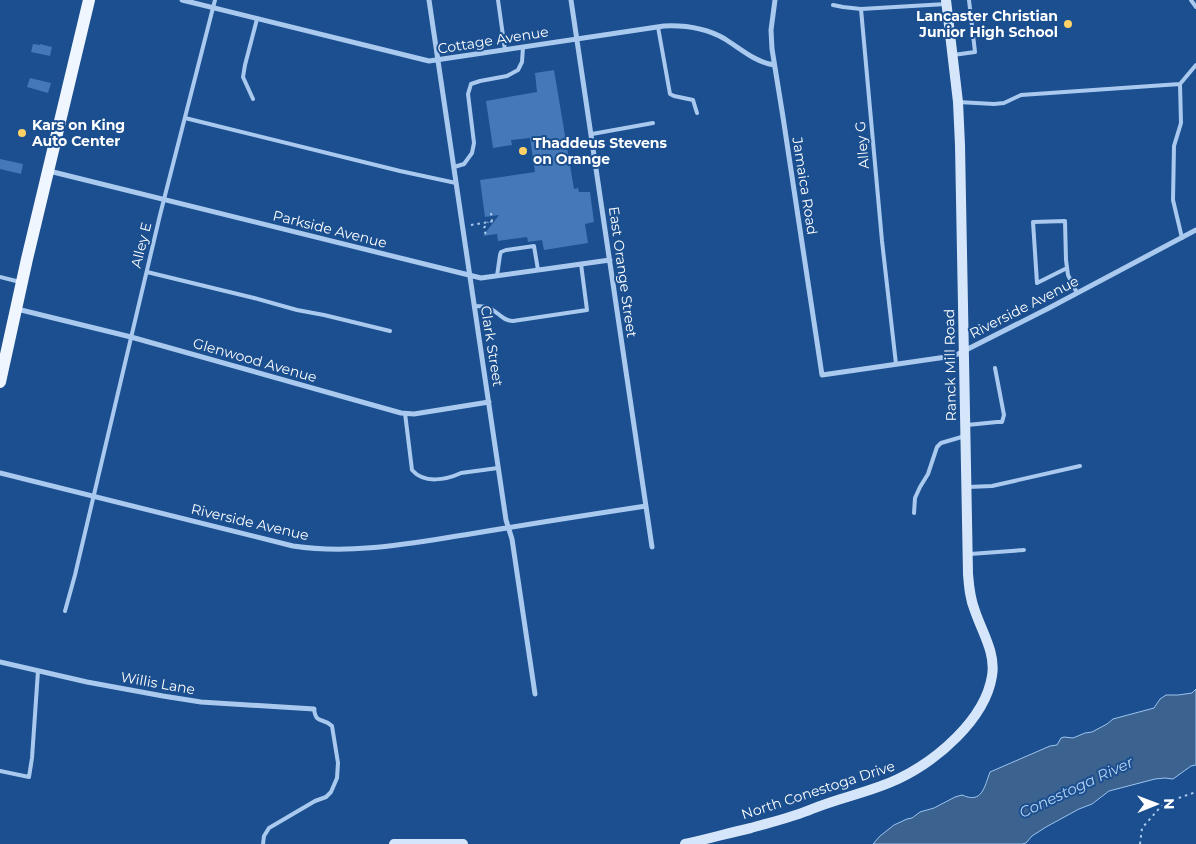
<svg xmlns="http://www.w3.org/2000/svg" width="1196" height="844" viewBox="0 0 1196 844" font-family="Montserrat,sans-serif">
<style>
.water{fill:#3c6290;stroke:#9cc4f0}
.building{fill:#4478b7}
.lines{fill:none;stroke-linecap:round;stroke-linejoin:round}
.path{stroke:#a9c9ee;stroke-width:2;stroke-dasharray:2.5 4;stroke-linecap:butt}
.lane{stroke:#a9c9ee;stroke-width:4}
.street{stroke:#a9c9ee;stroke-width:5}
.secondary{stroke:#d6e6fa;stroke-width:10}
.primary{stroke:#f0f6ff;stroke-width:12}
.poi-dot{fill:#ffd166;stroke:#1b4f8f;stroke-width:2}
.labels{text-anchor:middle;dominant-baseline:central;stroke-width:4;stroke-linejoin:round;paint-order:stroke}
.poi-label{font-size:14px;font-weight:bold;fill:#fff;stroke:#1b4f8f;text-anchor:start}
.street-label{font-size:14px;fill:#fff;stroke:#1b4f8f}
.water-label{font-size:15px;font-style:italic;fill:#b5d3f5;stroke:#1b4f8f}
</style>
<rect width="100%" height="100%" fill="#1b4f8f"/>
<!-- water -->
<path class="water" d="M1196,689V765L1191,766L1173,779L1165,778L1155,779L1109,791L1092,804L1079,809L1046,827L1032,836L1026,843L1022,844H873L880,836L894,825L907,819L912,818L920,812L934,808L955,797L962,795C982,804 984,788 990,772L1050,746L1057,745L1061,738L1064,737L1073,738L1085,733L1092,732L1107,724L1113,719L1154,708L1160,699L1166,695H1178L1192,693Z"/>
<!-- building -->
<path class="building" d="M33,44L40,45V44L52,47L50,56L31,52Z
M554,70L574,189L578,188L579,192H590L594,222L585,224L588,243L544,250L542,240L528,242L527,237L498,241L497,234L483,236L499,215L485,217L480,180L535,172L530,138L511,140L512,145L493,148L486,101L537,92L535,73Z
M30,78L51,83L48,93L27,87Z
M0,159L23,164L21,174L0,169Z"/>
<g class="lines">
<!-- path -->
<path class="path" d="M491,213L492,221
M471,225L495,221
M486,234L484,231V228L488,222
M1140,844L1142,828L1164,803L1196,792"/>
<!-- lane -->
<path class="lane" d="M498,0L505,50
M1191,0L1196,7
M833,5L843,7L861,9
M658,27L670,94L674,96L693,100L697,113
M953,55L975,52L969,0
M1180,84L1196,65
M253,99L243,77L245,65L257,19
M958,102L994,104L1004,103L1021,95L1180,84L1181,123L1174,146L1173,200L1182,238
M185,118L400,171L456,183
M592,134L653,123
M454,167L464,164L472,153L474,143L468,94L471,84L480,81L507,76L518,70L522,62L523,47
M1067,268L1037,283L1033,222L1065,221L1066,260L1068,275L1077,293
M147,272L254,298L297,310L324,315L390,331
M497,276L500,255L501,252L506,250L534,246L538,270
M0,277L20,282
M474,306C480,306 486,306 491,309C499,313 503,321 513,321L587,310L581,264
M896,364L882,241L861,9L946,4
M405,413L412,470C424,484 446,480 461,473L498,468
M967,425L997,422H1002L1004,415L995,368
M968,487L992,486L1080,466
M914,513L915,498L920,487L928,474L937,447L941,443L965,436
M970,554L1024,550
M65,611L75,575L160,215L215,0
M0,771L29,777L32,758L38,671
M263,844L264,836L269,828L315,801L326,797L331,792L337,778L338,763L332,726C323,717 316,725 314,709"/>
<!-- street -->
<path class="street" d="M182,0L429,61L664,26C685,25 706,28 725,39C741,49 755,62 774,65
M429,0L506,520L512,539L535,694
M571,0L652,547
M775,0L771,30L772,49L783,117L822,375L953,356L958,354L1049,308L1196,230
M49,171L481,278L610,260
M17,309L131,337L401,413L414,414L489,402
M0,473L293,546C354,555 411,543 470,534C529,524 587,515 646,506
M0,662L87,682L163,696L201,702L314,709"/>
<!-- secondary -->
<path class="secondary" d="M394,844H463
M685,844C707,839 729,833 751,828C772,822 793,817 812,809C841,797 871,792 898,779C936,761 985,720 992,676C996,653 982,632 975,611C970,599 969,587 968,574L960,145L958,102L946,0"/>
<!-- primary -->
<path class="primary" d="M0,382L27,259L89,0"/>
</g>
<!-- markers -->
<g class="poi-dot">
<circle cx="1068" cy="24" r="5"/>
<circle cx="22" cy="133" r="5"/>
<circle cx="523" cy="151" r="5"/>
</g>
<g class="labels">
<!-- poi labels -->
<g class="poi-label">
<text x="1058" y="16" text-anchor="end">Lancaster Christian<tspan x="1058" dy="16">Junior High School</tspan></text>
<text x="32" y="125">Kars on King<tspan x="32" dy="16">Auto Center</tspan></text>
<text x="533" y="143">Thaddeus Stevens<tspan x="533" dy="16">on Orange</tspan></text>
</g>
<!-- street labels -->
<g class="street-label">
<text transform="translate(493 40) rotate(-9)">Cottage Avenue</text>
<text transform="translate(862 145) rotate(-95)">Alley G</text>
<text transform="translate(805 186) rotate(81)">Jamaica Road</text>
<text transform="translate(330 229) rotate(14)">Parkside Avenue</text>
<text transform="translate(141 245) rotate(-76)">Alley E</text>
<text transform="translate(623 272) rotate(82)">East Orange Street</text>
<text transform="translate(1024 307) rotate(-27)">Riverside Avenue</text>
<text transform="translate(492 346) rotate(81)">Clark Street</text>
<text transform="translate(255 360) rotate(16)">Glenwood Avenue</text>
<text transform="translate(950 365) rotate(-91)">Ranck Mill Road</text>
<text transform="translate(250 522) rotate(13)">Riverside Avenue</text>
<text transform="translate(158 683) rotate(10)">Willis Lane</text>
<text transform="translate(818 790) rotate(-18)">North Conestoga Drive</text>
</g>
<!-- water labels -->
<g class="water-label">
<text transform="translate(1076 787) rotate(-25)">Conestoga River</text>
</g>
</g>
<!-- north arrow -->
<g transform="translate(1156 804) rotate(89)" stroke="#1b4f8f" stroke-width="4" paint-order="stroke">
<path d="M0-4L9 19L0 12L-9 19Z" fill="#ffffff"/>
<text y="-8" font-size="14" font-weight="bold" text-anchor="middle" fill="#ffffff">N</text>
</g>
</svg>
